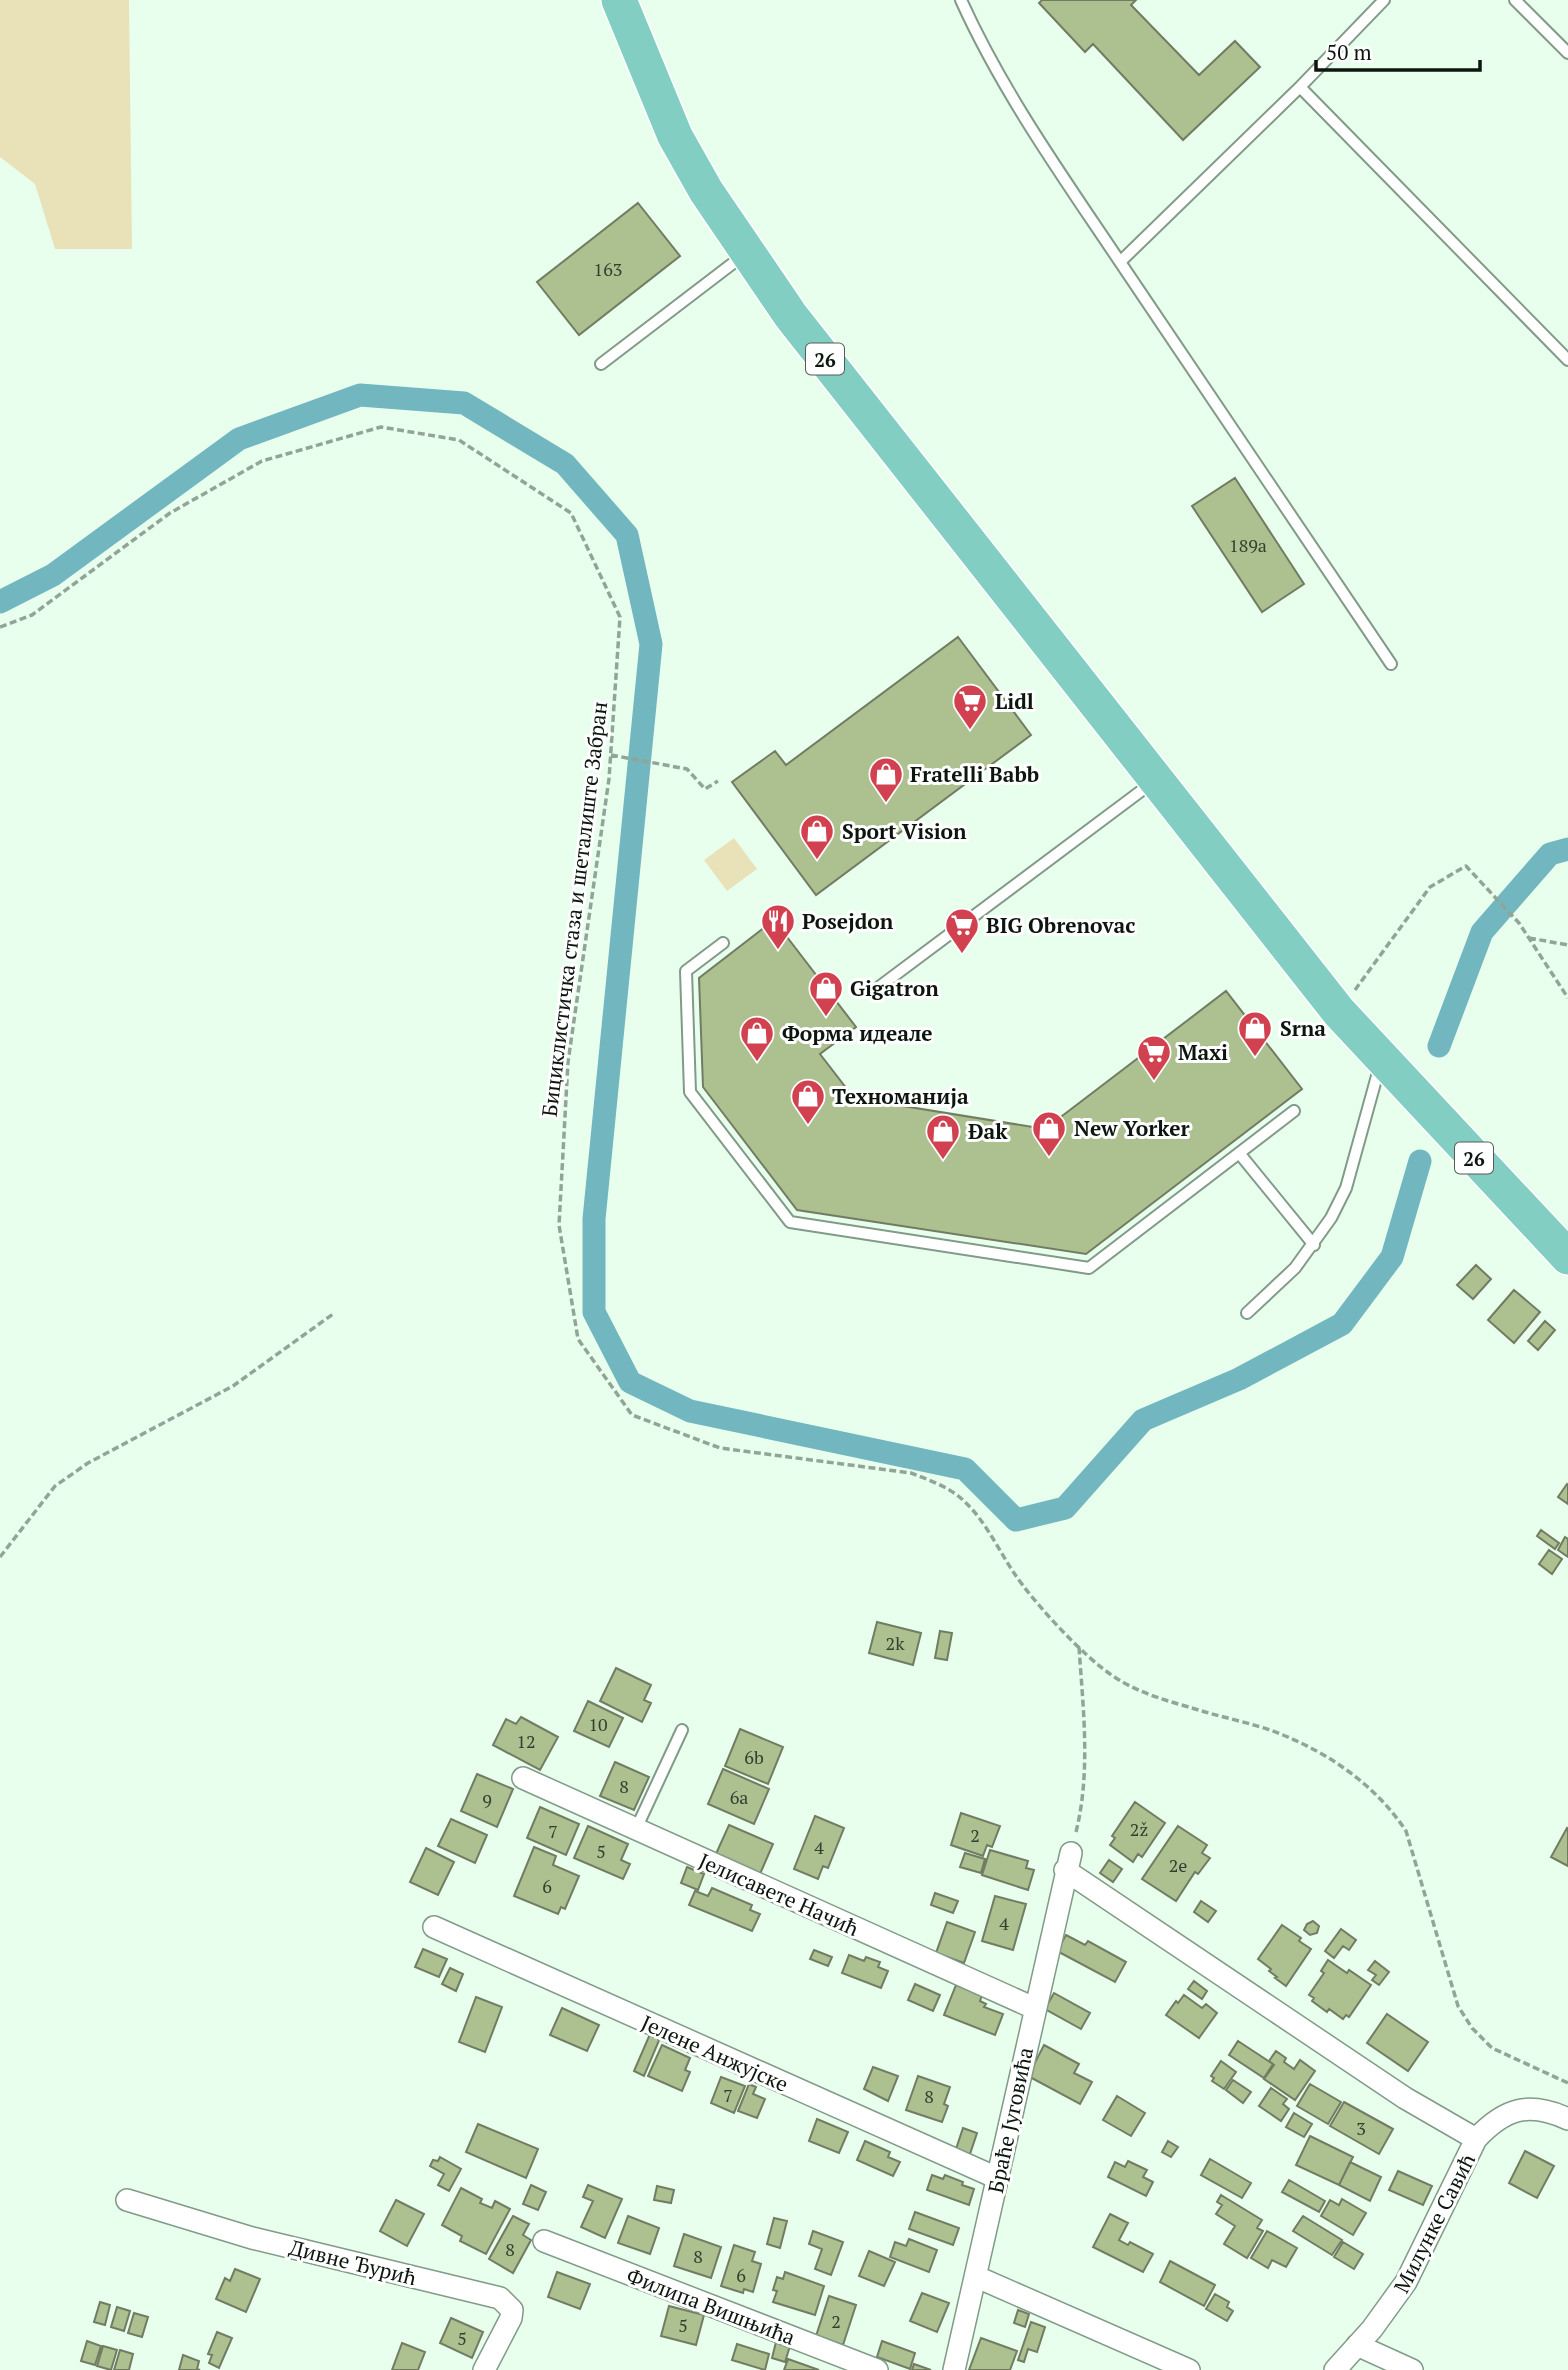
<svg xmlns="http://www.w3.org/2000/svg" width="1568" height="2370" viewBox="0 0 1568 2370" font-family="'PT Serif',serif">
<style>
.green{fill:#e9e2b9}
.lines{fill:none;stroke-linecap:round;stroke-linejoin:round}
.canal{stroke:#72b6bf;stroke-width:23}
.building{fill:#acc090;stroke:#717c62;stroke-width:2}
.service-casing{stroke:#819b88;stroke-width:14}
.minor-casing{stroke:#819b88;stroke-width:24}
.primary-casing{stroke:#fff;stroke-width:38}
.path{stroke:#92a497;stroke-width:3.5;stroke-dasharray:7 3.5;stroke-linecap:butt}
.service{stroke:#fff;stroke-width:10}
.minor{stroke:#fff;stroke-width:21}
.primary{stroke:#83cec2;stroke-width:35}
.labels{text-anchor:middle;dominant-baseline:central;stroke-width:6;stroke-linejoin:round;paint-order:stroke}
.number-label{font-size:18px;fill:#34402f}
.shield{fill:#fff;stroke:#555c57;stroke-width:2}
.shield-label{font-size:19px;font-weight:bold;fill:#0c160f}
.poi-label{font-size:21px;font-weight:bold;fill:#0c160f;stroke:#fff;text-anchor:start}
.street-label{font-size:21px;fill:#0c160f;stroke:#fff}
</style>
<rect width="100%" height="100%" fill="#e8ffee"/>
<!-- green -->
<path class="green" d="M0,0H129L132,249H55L35,184L0,157Z
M734,838L757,869L727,891L704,860Z"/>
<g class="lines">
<!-- canal -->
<path class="canal" d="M0,602L53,575L239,439L360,395L464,403L565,464L627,535L651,644L594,1219V1312L630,1382L690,1411L965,1469L1016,1520L1065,1508L1143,1420L1239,1379L1342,1324L1392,1257L1420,1161
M1439,1046L1482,932L1550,854L1568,849"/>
</g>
<!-- building -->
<path class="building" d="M1042,0H1136L1131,5L1199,75L1235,41L1260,67L1183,140L1093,44L1085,52L1039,3Z
M638,203L680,256L579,335L537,282Z
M1235,478L1304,584L1262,612L1192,506Z
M958,637L1031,735L816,895L732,782L775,751L786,765Z
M774,920L856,1027L820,1054L854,1098L1045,1129L1226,991L1302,1089L1086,1254L797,1210L703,1087L699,978Z
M1476,1265L1491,1279L1473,1299L1457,1285Z
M1514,1290L1540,1312L1514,1343L1488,1320Z
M1545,1321L1555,1330L1538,1350L1528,1341Z
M1567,1484L1568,1485V1504L1558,1497Z
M1541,1530L1559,1543L1555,1549L1537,1536Z
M1565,1537L1568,1539V1557L1558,1550Z
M1549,1550L1562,1559L1552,1574L1539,1564Z
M877,1622L921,1633L913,1665L869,1653Z
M940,1631L952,1633L947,1660L935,1658Z
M616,1668L651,1685L644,1700L651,1703L642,1722L600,1701Z
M588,1701L623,1718L609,1747L574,1731Z
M521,1717L558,1737L540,1770L493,1745L506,1719L516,1724Z
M740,1729L783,1747L768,1784L725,1766Z
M615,1762L649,1777L634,1810L600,1796Z
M723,1769L769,1789L754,1824L708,1804Z
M477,1774L513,1789L497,1827L461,1811Z
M1135,1802L1165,1823L1142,1857L1138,1854L1133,1862L1110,1845L1115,1838L1112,1836Z
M540,1807L579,1824L566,1855L527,1838Z
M961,1813L1000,1826L992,1847L987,1845L983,1856L951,1845Z
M815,1816L844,1828L828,1868L823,1866L818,1879L794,1869Z
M451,1819L487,1835L475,1863L438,1846Z
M729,1825L773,1844L760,1874L715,1856Z
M588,1826L628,1844L621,1860L630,1864L623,1879L574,1858Z
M1178,1826L1207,1845L1202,1853L1210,1858L1198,1874L1195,1872L1176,1901L1142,1879Z
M1567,1828L1568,1829V1866L1551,1857Z
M534,1847L556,1856L553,1865L579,1876L565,1909L561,1907L558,1914L514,1896Z
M426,1848L454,1862L438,1895L410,1882Z
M990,1850L1028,1861L1026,1868L1034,1870L1028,1890L982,1875Z
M965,1853L985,1859L981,1873L960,1867Z
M1109,1860L1122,1869L1113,1882L1100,1873Z
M687,1867L704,1874L698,1890L681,1883Z
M712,1888L752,1905L750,1910L760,1914L752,1931L689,1905L695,1891L708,1896Z
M935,1893L958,1901L953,1913L931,1905Z
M995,1896L1026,1904L1013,1950L982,1941Z
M1201,1901L1216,1911L1208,1922L1194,1912Z
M1313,1921L1319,1926L1317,1933L1310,1935L1304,1930L1307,1924Z
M947,1922L975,1932L964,1963L936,1953Z
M1282,1925L1301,1938L1299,1941L1311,1949L1286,1986L1275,1978L1277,1977L1269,1971L1271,1969L1258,1959Z
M1341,1929L1356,1940L1349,1950L1343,1946L1334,1958L1325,1951Z
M1066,1935L1085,1945L1088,1941L1126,1962L1115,1982L1057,1951Z
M423,1949L447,1959L439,1977L415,1967Z
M814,1950L832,1957L828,1966L810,1959Z
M849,1955L864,1961L866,1957L880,1962L878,1967L888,1971L881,1988L842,1973Z
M1328,1960L1347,1973L1349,1970L1371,1985L1349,2017L1346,2015L1343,2019L1329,2009L1327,2012L1312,2001L1314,1998L1309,1995L1324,1973L1321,1971Z
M1375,1961L1389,1972L1379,1985L1372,1980L1376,1975L1368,1970Z
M450,1968L463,1974L456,1991L442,1984Z
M1194,1981L1207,1991L1202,1999L1188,1989Z
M915,1984L940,1995L933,2011L908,2000Z
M956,1985L982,1995L980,2001L986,2004L984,2007L1003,2014L995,2035L944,2015Z
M1054,1993L1090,2013L1081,2029L1045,2009Z
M1184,1995L1202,2008L1206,2004L1217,2013L1199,2038L1166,2015L1176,2001L1178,2003Z
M476,1997L502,2007L485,2052L459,2042Z
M562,2008L599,2025L587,2051L550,2035Z
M1387,2014L1428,2042L1408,2071L1367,2043Z
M650,2034L660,2038L644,2076L634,2071Z
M1238,2041L1273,2064L1264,2078L1229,2055Z
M662,2045L690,2058L685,2070L690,2072L682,2091L648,2076Z
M1044,2045L1079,2064L1074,2073L1092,2082L1080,2104L1028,2076Z
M1276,2051L1286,2058L1284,2062L1294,2069L1300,2060L1315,2071L1295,2100L1264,2079L1274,2065L1269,2061Z
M1221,2061L1236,2072L1224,2089L1212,2081L1214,2078L1211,2076Z
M873,2067L898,2076L888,2101L864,2089Z
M918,2076L950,2087L944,2104L948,2106L942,2122L906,2110Z
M721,2077L745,2086L734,2113L711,2103Z
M1233,2080L1251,2092L1243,2103L1226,2090Z
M749,2084L756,2087L753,2094L765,2099L757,2118L738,2111Z
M1310,2084L1341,2102L1328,2124L1297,2106Z
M1271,2088L1287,2099L1283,2104L1289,2109L1281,2121L1259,2106Z
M1117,2096L1145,2113L1131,2136L1103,2120Z
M1344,2102L1393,2129L1379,2154L1330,2126Z
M1294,2113L1312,2124L1304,2137L1286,2127Z
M817,2119L848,2132L839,2153L809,2141Z
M478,2124L538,2149L526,2178L466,2152Z
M963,2128L977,2133L969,2157L955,2152Z
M1310,2136L1353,2157L1339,2185L1296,2165Z
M865,2141L890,2152L888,2157L900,2162L893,2176L857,2160Z
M1168,2141L1178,2147L1171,2157L1162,2152Z
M1525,2151L1554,2166L1537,2198L1509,2183Z
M440,2157L461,2169L449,2191L438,2185L444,2174L430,2166L433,2160L438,2161Z
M1210,2159L1251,2183L1242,2198L1201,2175Z
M1128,2161L1147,2170L1143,2177L1153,2182L1146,2196L1108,2177L1115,2162L1125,2167Z
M1350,2162L1381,2177L1370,2201L1339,2185Z
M1398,2171L1432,2186L1423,2205L1389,2190Z
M932,2175L943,2179L945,2175L963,2182L962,2185L974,2189L969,2205L927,2190Z
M1289,2180L1325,2201L1319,2212L1282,2192Z
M531,2185L546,2192L538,2210L523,2204Z
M588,2185L622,2199L605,2238L581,2227L593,2201L583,2197Z
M657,2186L674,2190L671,2203L654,2200Z
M461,2188L482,2199L480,2203L492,2208L495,2201L510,2209L486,2254L460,2241L462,2236L442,2225Z
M1221,2195L1262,2220L1257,2228L1263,2231L1247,2258L1224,2244L1235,2226L1216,2214L1222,2205L1217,2202Z
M1342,2199L1366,2213L1353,2235L1321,2216L1330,2200L1339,2205Z
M396,2200L424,2214L407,2246L380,2231Z
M915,2212L959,2228L953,2245L909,2229Z
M1110,2214L1128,2223L1119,2240L1128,2245L1130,2242L1153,2254L1143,2272L1093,2247Z
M513,2216L529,2224L523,2235L531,2240L513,2273L489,2259Z
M628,2216L659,2228L650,2254L618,2243Z
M1303,2216L1342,2240L1332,2255L1293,2231Z
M774,2218L787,2221L780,2248L767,2244Z
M813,2231L843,2242L831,2275L815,2269L822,2249L809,2244Z
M1267,2231L1297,2248L1286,2267L1272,2260L1268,2268L1251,2258Z
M684,2234L721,2247L711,2278L674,2266Z
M909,2239L937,2250L929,2272L890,2257L895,2242L906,2246Z
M1343,2242L1363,2254L1354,2269L1334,2257Z
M734,2245L755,2252L752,2261L761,2264L753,2292L744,2289L743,2293L721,2286Z
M869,2251L895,2262L884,2286L859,2276Z
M1170,2261L1215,2285L1204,2306L1160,2282Z
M235,2269L260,2279L246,2312L216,2299L225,2278L230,2281Z
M557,2272L590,2284L580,2309L548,2297Z
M785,2272L824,2286L815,2315L773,2302L777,2291L773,2290L777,2277L783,2279Z
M922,2293L949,2303L937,2332L910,2321Z
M1215,2294L1229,2302L1227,2307L1233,2311L1227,2321L1206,2309Z
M829,2296L856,2305L843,2345L816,2336Z
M100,2302L110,2305L105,2325L94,2322Z
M669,2306L704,2315L696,2345L661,2336Z
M117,2307L130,2311L124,2331L111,2327Z
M1018,2310L1029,2314L1025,2327L1014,2323Z
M134,2313L148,2317L142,2337L128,2333Z
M451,2318L483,2332L472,2358L440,2343Z
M1031,2322L1045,2327L1037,2352L1028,2349L1024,2362L1018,2360Z
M217,2332L232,2338L219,2368L209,2363L212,2355L208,2354Z
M981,2338L1017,2351L1010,2370H969Z
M87,2341L101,2346L95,2365L81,2361Z
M882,2341L915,2353L910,2369L877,2357Z
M776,2342L790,2346L785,2362L772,2358Z
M402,2343L425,2352L418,2370H392Z
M737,2344L769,2354L765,2370L732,2360Z
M103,2346L117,2350L111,2370L97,2366Z
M120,2350L133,2354L129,2370H114Z
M183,2355L199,2361L197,2369L200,2370H179Z
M788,2359L819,2370H784Z
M914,2364L931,2370H912Z"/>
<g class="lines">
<!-- service casing -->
<g class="service-casing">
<path id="service" d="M961,0C1003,93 1063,177 1120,262L1300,87L1384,0
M1515,0L1568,53
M1300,87L1568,360
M1120,262L1391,664
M601,364L745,254
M723,943L686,971L690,1092L790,1222L1089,1268L1294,1111
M879,987L1153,782
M1239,1153L1314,1245
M1247,1313L1295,1268L1331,1218L1346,1188L1380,1065
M636,1829L682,1730"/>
</g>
<!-- minor casing -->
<g class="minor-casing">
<path id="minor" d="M523,1778L1034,2008
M1065,1870L1405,2098L1476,2139
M434,1927L997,2178
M127,2200L252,2238L500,2298L512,2310L511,2318L484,2370
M544,2241L877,2370
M977,2277L1189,2370
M1357,2345L1412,2370
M954,2370L1071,1853
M1335,2370L1372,2329L1406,2282L1476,2139C1505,2108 1529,2101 1568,2119"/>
</g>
<!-- primary casing -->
<g class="primary-casing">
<path id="primary" d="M619,0L675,136L706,191L791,316L1339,1012L1568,1257"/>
</g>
<!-- path -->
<path class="path" d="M0,627L32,615L170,513L262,461L381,427L459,440L571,513L620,617L609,779L568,1062L559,1225L578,1339L632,1415L720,1448L911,1473C929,1480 949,1487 963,1500C985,1520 998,1549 1014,1573C1034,1603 1084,1657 1113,1676C1139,1694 1172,1702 1202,1711C1228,1719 1257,1724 1283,1735C1332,1755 1377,1787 1406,1831L1458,2006L1472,2028L1492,2048L1568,2083
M611,755L687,769L705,789L718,781
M1529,938L1568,945
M1355,990L1430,887L1466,866L1519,923L1568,998
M0,1557L55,1486L88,1463L233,1386L333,1314
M1076,1832C1091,1772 1083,1708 1079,1647"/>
<!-- service -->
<use href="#service" class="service"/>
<!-- minor -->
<use href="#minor" class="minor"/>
<!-- primary -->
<use href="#primary" class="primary"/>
</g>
<!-- icons -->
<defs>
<g id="supermarket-pin" transform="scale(1.75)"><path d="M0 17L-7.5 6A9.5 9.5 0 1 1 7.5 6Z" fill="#d1414f" stroke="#fff"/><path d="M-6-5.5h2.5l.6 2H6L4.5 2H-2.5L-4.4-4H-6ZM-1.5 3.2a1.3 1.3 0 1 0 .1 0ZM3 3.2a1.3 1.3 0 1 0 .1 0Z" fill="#fff"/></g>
<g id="shop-pin" transform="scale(1.75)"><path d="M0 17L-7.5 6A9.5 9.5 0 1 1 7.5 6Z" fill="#d1414f" stroke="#fff"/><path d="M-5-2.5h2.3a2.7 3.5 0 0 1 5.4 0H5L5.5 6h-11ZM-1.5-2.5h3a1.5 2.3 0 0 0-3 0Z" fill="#fff"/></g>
<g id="restaurant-pin" transform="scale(1.75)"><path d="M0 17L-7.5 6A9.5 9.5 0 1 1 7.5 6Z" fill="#d1414f" stroke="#fff"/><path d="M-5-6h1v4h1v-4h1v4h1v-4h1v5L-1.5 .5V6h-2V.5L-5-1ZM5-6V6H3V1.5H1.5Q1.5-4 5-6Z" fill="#fff"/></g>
</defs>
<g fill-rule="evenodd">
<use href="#supermarket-pin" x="970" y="701"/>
<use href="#shop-pin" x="886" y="774"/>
<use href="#shop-pin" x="817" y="831"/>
<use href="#restaurant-pin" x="778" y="921"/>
<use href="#supermarket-pin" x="962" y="925"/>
<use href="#shop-pin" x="826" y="988"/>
<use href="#shop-pin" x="1255" y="1028"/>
<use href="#shop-pin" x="757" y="1033"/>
<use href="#supermarket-pin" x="1154" y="1052"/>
<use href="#shop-pin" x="808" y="1096"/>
<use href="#shop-pin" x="1049" y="1128"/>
<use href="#shop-pin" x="943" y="1131"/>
</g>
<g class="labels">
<!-- number labels -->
<g class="number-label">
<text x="608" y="269">163</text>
<text x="1248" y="545">189a</text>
<text x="895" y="1643">2k</text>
<text x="598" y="1724">10</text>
<text x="526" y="1741">12</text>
<text x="754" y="1757">6b</text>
<text x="624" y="1786">8</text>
<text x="739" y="1797">6a</text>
<text x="487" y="1800">9</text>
<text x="1139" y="1829">2ž</text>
<text x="553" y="1831">7</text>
<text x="975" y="1835">2</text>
<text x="819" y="1847">4</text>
<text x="601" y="1851">5</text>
<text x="1178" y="1865">2e</text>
<text x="547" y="1886">6</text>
<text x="1004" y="1923">4</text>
<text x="728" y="2095">7</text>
<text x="929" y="2096">8</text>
<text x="1361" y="2128">3</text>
<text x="510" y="2249">8</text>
<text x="698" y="2256">8</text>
<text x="741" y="2275">6</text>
<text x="836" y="2321">2</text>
<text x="683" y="2325">5</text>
<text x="462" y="2338">5</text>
</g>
<!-- shield labels -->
<g class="shield">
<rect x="806" y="343.5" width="38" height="31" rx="5"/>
<rect x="1455" y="1142.5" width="38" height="31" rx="5"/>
</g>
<g class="shield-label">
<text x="825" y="359">26</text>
<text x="1474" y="1158">26</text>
</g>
<!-- poi labels -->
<g class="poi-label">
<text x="995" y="701">Lidl</text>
<text x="910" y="774">Fratelli Babb</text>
<text x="842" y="831">Sport Vision</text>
<text x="802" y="921">Posejdon</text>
<text x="986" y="925">BIG Obrenovac</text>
<text x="850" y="988">Gigatron</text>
<text x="1280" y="1028">Srna</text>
<text x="782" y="1033">Форма идеале</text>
<text x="1178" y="1052">Maxi</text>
<text x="832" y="1096">Техноманија</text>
<text x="1074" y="1128">New Yorker</text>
<text x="968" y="1131">Đak</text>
</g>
<!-- street labels -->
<g class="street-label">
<text transform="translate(574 909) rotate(-83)">Бициклистичка стаза и шеталиште Забран</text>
<text transform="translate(779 1894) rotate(24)">Јелисавете Начић</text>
<text transform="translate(715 2053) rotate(24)">Јелене Анжујске</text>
<text transform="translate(1010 2120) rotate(-78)">Браће Југовића</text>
<text transform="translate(1434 2223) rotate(-63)">Милунке Савић</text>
<text transform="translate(353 2262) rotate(14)">Дивне Ђурић</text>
<text transform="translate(711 2306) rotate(21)">Филипа Вишњића</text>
</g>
</g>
<!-- scale -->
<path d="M1316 60v10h164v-10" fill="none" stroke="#0c160f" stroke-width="3.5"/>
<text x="1326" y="60" font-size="21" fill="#0c160f" stroke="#ffffff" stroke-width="5" paint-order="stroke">50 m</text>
</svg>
